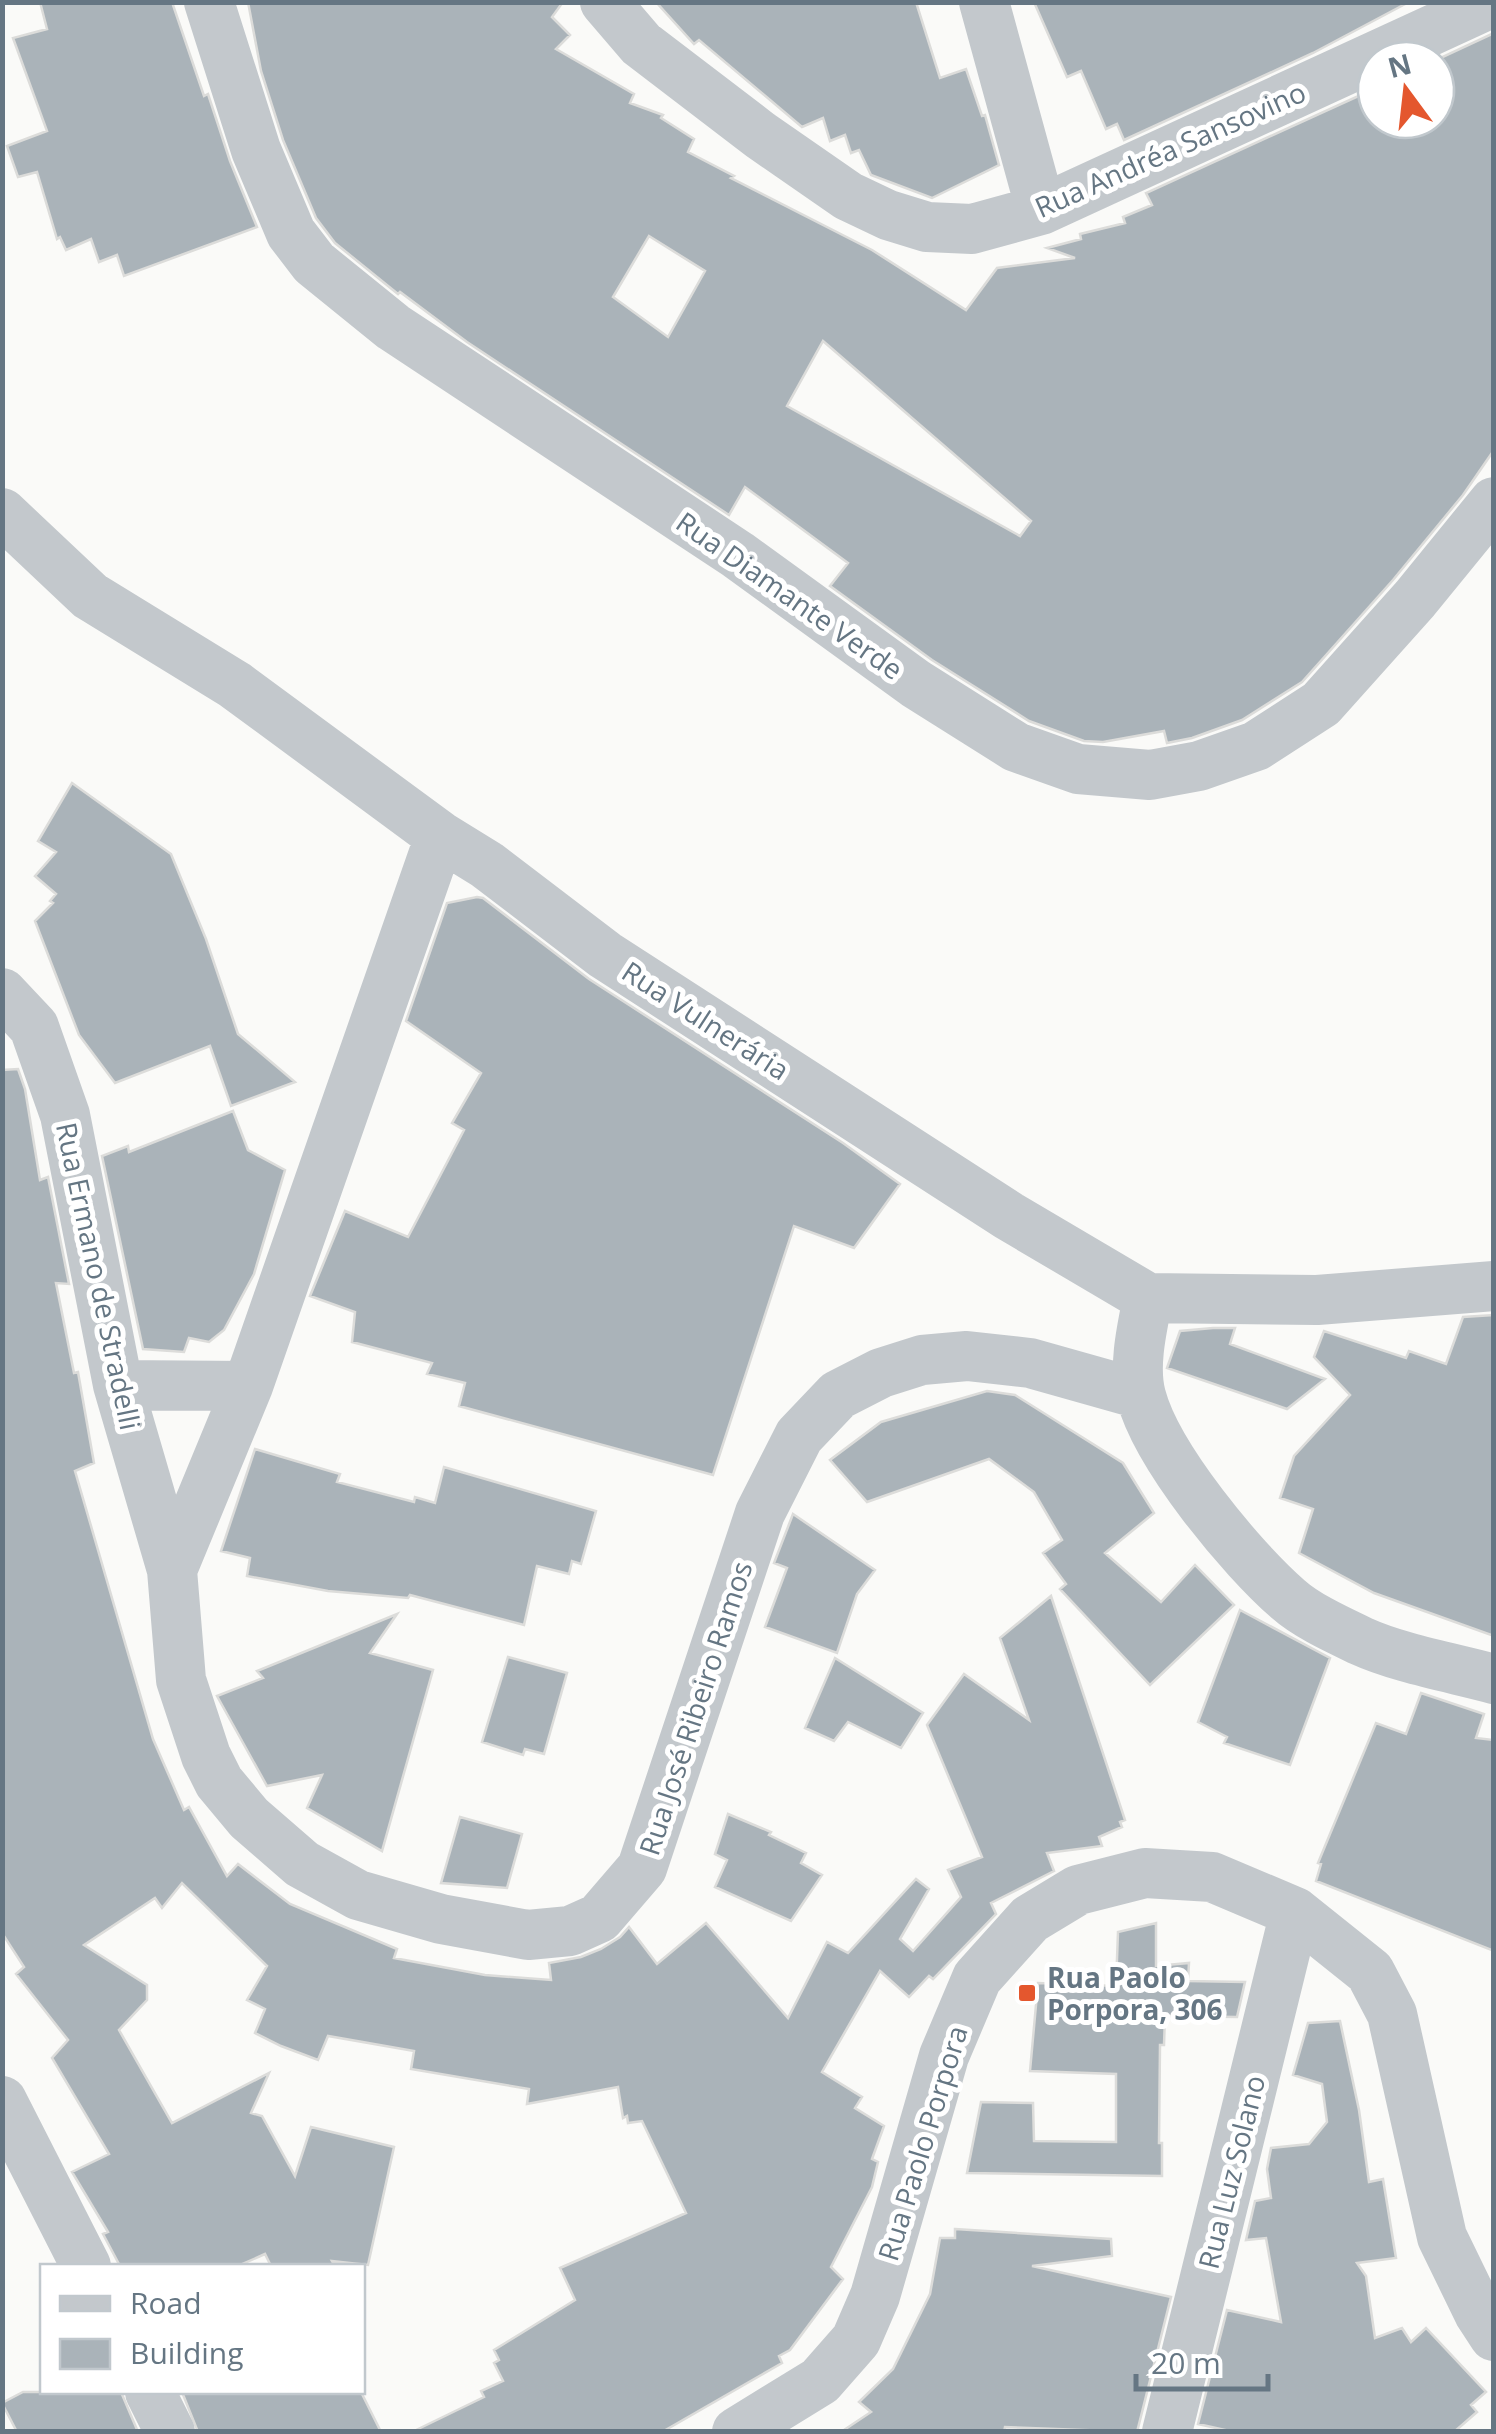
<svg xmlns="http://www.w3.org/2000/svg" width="1496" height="2434" viewBox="0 0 1496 2434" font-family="'Open Sans',sans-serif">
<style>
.building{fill:#aab3b9;stroke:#dcdcda;stroke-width:2.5;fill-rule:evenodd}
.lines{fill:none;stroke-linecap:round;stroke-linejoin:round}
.minor{stroke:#c3c8cc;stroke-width:50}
.poi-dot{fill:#e4572e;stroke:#fff;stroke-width:4}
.labels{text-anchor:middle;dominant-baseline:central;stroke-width:10;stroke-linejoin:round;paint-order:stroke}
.street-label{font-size:28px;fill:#657683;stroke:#fff}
.poi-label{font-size:28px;font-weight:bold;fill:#657683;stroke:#fff;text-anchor:start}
</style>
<rect width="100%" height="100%" fill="#fafaf8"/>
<!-- building -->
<path class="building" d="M40,2H172L204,96L208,94L230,161L257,227L124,276L117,255L99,262L91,239L66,250L60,237L57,239L37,172L18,177L7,146L47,131L13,38L47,29Z
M248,2H563L552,17L570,35L556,49L634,94L630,103L663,115L661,118L694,139L688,152L734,176L731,178L872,250L966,310L997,268L1075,258L1047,248L1081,239L1080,234L1125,223L1123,217L1152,205L1146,193L1376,88V120H1436V60L1494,33V450L1463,495L1393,580L1302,682L1242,720L1192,738L1167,743L1164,731L1103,742L1084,741L1029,721L932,660L830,586L848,563L745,487L729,515L467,342L400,292L398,294L335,243L316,218L283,140L261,71ZM649,236L705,271L668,337L613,297ZM823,341L1031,521L1020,536L787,406Z
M656,2H916L940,78L966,69L982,116L985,115L999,165L932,198L871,175L859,150L851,153L845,135L830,141L823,118L802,127L699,40L694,44Z
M1034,2H1409L1313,53L1124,140L1117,124L1106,129L1081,71L1067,77Z
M72,783L171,854L206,939L238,1034L295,1082L231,1106L210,1046L115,1083L79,1035L35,921L53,903L50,901L56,894L35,876L56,852L38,841Z
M477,897L483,898L589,979L843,1143L900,1184L854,1248L794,1226L713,1475L459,1406L465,1383L427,1374L432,1363L352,1342L355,1312L310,1296L345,1211L408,1237L464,1130L452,1123L481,1073L406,1021L447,903Z
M18,1069L25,1089L40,1180L48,1177L69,1284L56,1283L74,1373L78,1372L94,1463L75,1471L153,1739L184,1810L189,1807L227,1876L238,1864L290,1904L397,1949L394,1958L485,1975L551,1980L549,1963L581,1957L601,1949L620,1937L629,1927L657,1964L706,1923L788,2018L827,1942L848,1953L916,1879L929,1889L900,1939L913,1951L961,1897L948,1870L982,1857L927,1725L964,1674L1029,1720L1000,1638L1051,1596L1125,1820L1120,1822L1122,1827L1099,1837L1102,1846L1047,1853L1054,1871L991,1903L996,1914L933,1979L929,1976L909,1997L880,1971L822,2072L862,2097L855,2108L884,2126L872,2159L878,2162L872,2187L831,2267L843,2279L790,2350L779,2356L782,2363L662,2432H412L484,2397L481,2391L503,2381L494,2363L499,2360L494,2350L575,2300L560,2268L686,2213L642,2121L628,2123L627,2116L623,2118L618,2087L527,2104L529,2089L411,2069L414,2051L328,2036L318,2060L281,2046L255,2033L265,2009L247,2000L267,1966L182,1883L162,1908L155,1898L84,1945L147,1985V2000L119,2030L172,2123L269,2073L251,2113L262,2116L295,2176L311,2127L394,2147L368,2265L332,2261L335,2266H271L265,2254L238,2266H120L103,2234L108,2232L72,2172L109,2154L52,2058L68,2040L16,1974L24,1967L2,1933V1070Z
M233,1111L248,1150L285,1170L254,1274L224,1330L209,1342L189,1338L184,1352L143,1349L102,1156L128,1146L129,1152Z
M1494,1315V1636L1374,1593L1299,1553L1313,1509L1280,1498L1294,1456L1350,1395L1314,1357L1324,1331L1406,1358L1409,1351L1446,1364L1463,1317Z
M1213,1328H1235L1230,1344L1325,1379L1287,1409L1167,1368L1180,1331Z
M987,1391L1015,1395L1123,1463L1154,1513L1105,1553L1161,1602L1195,1565L1234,1605L1150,1685L1060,1589L1066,1584L1043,1553L1062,1540L1034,1492L989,1459L867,1502L830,1460L881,1422Z
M255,1449L340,1474L337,1482L414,1502L415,1497L435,1503L444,1467L596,1511L581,1564L572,1561L569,1574L537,1566L524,1625L410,1595L408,1598L328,1591L247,1576L250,1558L221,1551Z
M793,1514L875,1570L857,1594L837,1653L765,1627L787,1568L774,1563Z
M1240,1610L1330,1658L1290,1765L1224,1743L1227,1737L1198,1722Z
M397,1614L370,1653L433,1670L382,1851L307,1808L322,1775L267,1786L217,1696L263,1678L257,1671Z
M508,1657L567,1673L544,1754L525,1749L523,1755L482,1742Z
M835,1658L923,1713L901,1748L848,1722L834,1741L805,1728Z
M1421,1693L1484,1714L1476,1738L1494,1740V1951L1316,1881L1321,1864L1318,1863L1376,1723L1406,1734Z
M728,1814L771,1832L769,1835L806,1853L801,1863L822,1875L791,1921L715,1887L727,1860L715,1854Z
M460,1817L522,1834L507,1888L441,1883Z
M1156,1923V1966L1189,1963L1188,1981L1245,1982L1237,2017L1165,2016L1164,2045H1160L1159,2143H1162V2176L967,2173L981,2102L1033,2103L1034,2141L1116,2142V2074L1030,2071L1038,1983L1116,1986L1118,1932Z
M1340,2021L1359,2110L1369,2182L1383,2179L1396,2258L1357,2263L1366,2276L1375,2338L1402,2328L1411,2342L1426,2328L1486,2392L1471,2405L1477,2412L1454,2432H1234L1198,2424L1227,2310L1281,2322L1266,2238L1246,2240L1255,2201L1271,2198L1267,2169L1271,2148L1309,2144L1327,2122L1322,2084L1293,2075L1308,2023Z
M955,2229L1111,2239L1112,2256L1032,2266L1171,2297L1137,2432L1005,2427L1004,2432H841L871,2412L859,2402L893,2369L930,2294L940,2238H955Z
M23,2392H121L138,2432H17L2,2403Z
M182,2392H361L381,2432H198Z"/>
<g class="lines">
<!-- minor -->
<path class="minor" d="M209,2L256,150L291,233L314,263L393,327L738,555L916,684L1016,747L1078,769L1150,775L1199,766L1256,746L1321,704L1415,599L1494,502
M605,2L641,44L760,135L848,196L888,215L927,227L972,229L1041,210L1493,2
M984,2L1041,210
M2,513L90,596L235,685L440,836L487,865L605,955L1009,1216L1148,1298L1317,1300L1494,1286
M440,836L248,1386L172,1570L181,1680L206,1756L219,1782L249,1818L302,1864L358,1895L441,1919L528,1935L570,1931L599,1918L642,1868L760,1513L799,1436L838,1395L881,1373L922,1360L967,1356L1030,1363L1140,1394
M2,993L34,1027L65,1115L118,1385L172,1570
M1148,1298C1142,1328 1133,1366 1141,1396C1157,1457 1241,1558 1288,1599C1307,1616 1338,1630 1361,1641C1398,1658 1453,1668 1494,1679
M118,1385L248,1386
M2,2101L86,2266
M150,2392L170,2432
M737,2432L820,2381L856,2340L875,2296L944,2056L977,1978L1030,1919L1078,1890L1145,1873L1212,1877L1295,1912L1370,1972L1392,2014L1442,2237L1479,2313L1494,2336
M1167,2432L1295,1912"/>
</g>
<!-- markers -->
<rect class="poi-dot" x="1017" y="1983" width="20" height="20" rx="5"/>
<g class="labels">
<!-- street labels -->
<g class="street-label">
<text transform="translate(1170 149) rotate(-24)">Rua Andréa Sansovino</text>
<text transform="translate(790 595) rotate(35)">Rua Diamante Verde</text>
<text transform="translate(706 1020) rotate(33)">Rua Vulnerária</text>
<text transform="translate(99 1276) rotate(78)">Rua Ermano de Stradelli</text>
<text transform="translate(695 1708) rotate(-72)">Rua José Ribeiro Ramos</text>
<text transform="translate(922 2143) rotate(-73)">Rua Paolo Porpora</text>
<text transform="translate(1231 2172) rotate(-76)">Rua Luz Solano</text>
</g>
<!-- poi labels -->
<g class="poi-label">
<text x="1047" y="1977">Rua Paolo<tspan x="1047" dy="32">Porpora, 306</tspan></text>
</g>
</g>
<!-- border -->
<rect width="1496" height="2434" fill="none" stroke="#657683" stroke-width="10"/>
<!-- legend -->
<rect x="40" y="2264" width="325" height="130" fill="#ffffff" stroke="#c1c8cd" stroke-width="2.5"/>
<rect x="60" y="2296" width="50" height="15" fill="#c3c8cc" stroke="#c1c8cd" stroke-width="2.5"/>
<text x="130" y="2314" font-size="30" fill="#657683">Road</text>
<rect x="60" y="2339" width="50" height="30" fill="#aab3b9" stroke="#c1c8cd" stroke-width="2.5"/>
<text x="130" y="2364" font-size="30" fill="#657683">Building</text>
<!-- north arrow -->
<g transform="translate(1406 90) rotate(345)"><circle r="48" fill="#ffffff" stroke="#c1c8cd" stroke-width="2.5"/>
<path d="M0-8L18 38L0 25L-18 38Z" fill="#e4572e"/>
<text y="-15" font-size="28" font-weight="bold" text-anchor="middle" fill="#657683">N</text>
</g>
<!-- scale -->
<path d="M1136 2374v15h132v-15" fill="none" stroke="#657683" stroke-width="5"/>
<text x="1151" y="2374" font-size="30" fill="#657683" stroke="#ffffff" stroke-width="8" paint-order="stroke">20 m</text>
</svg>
